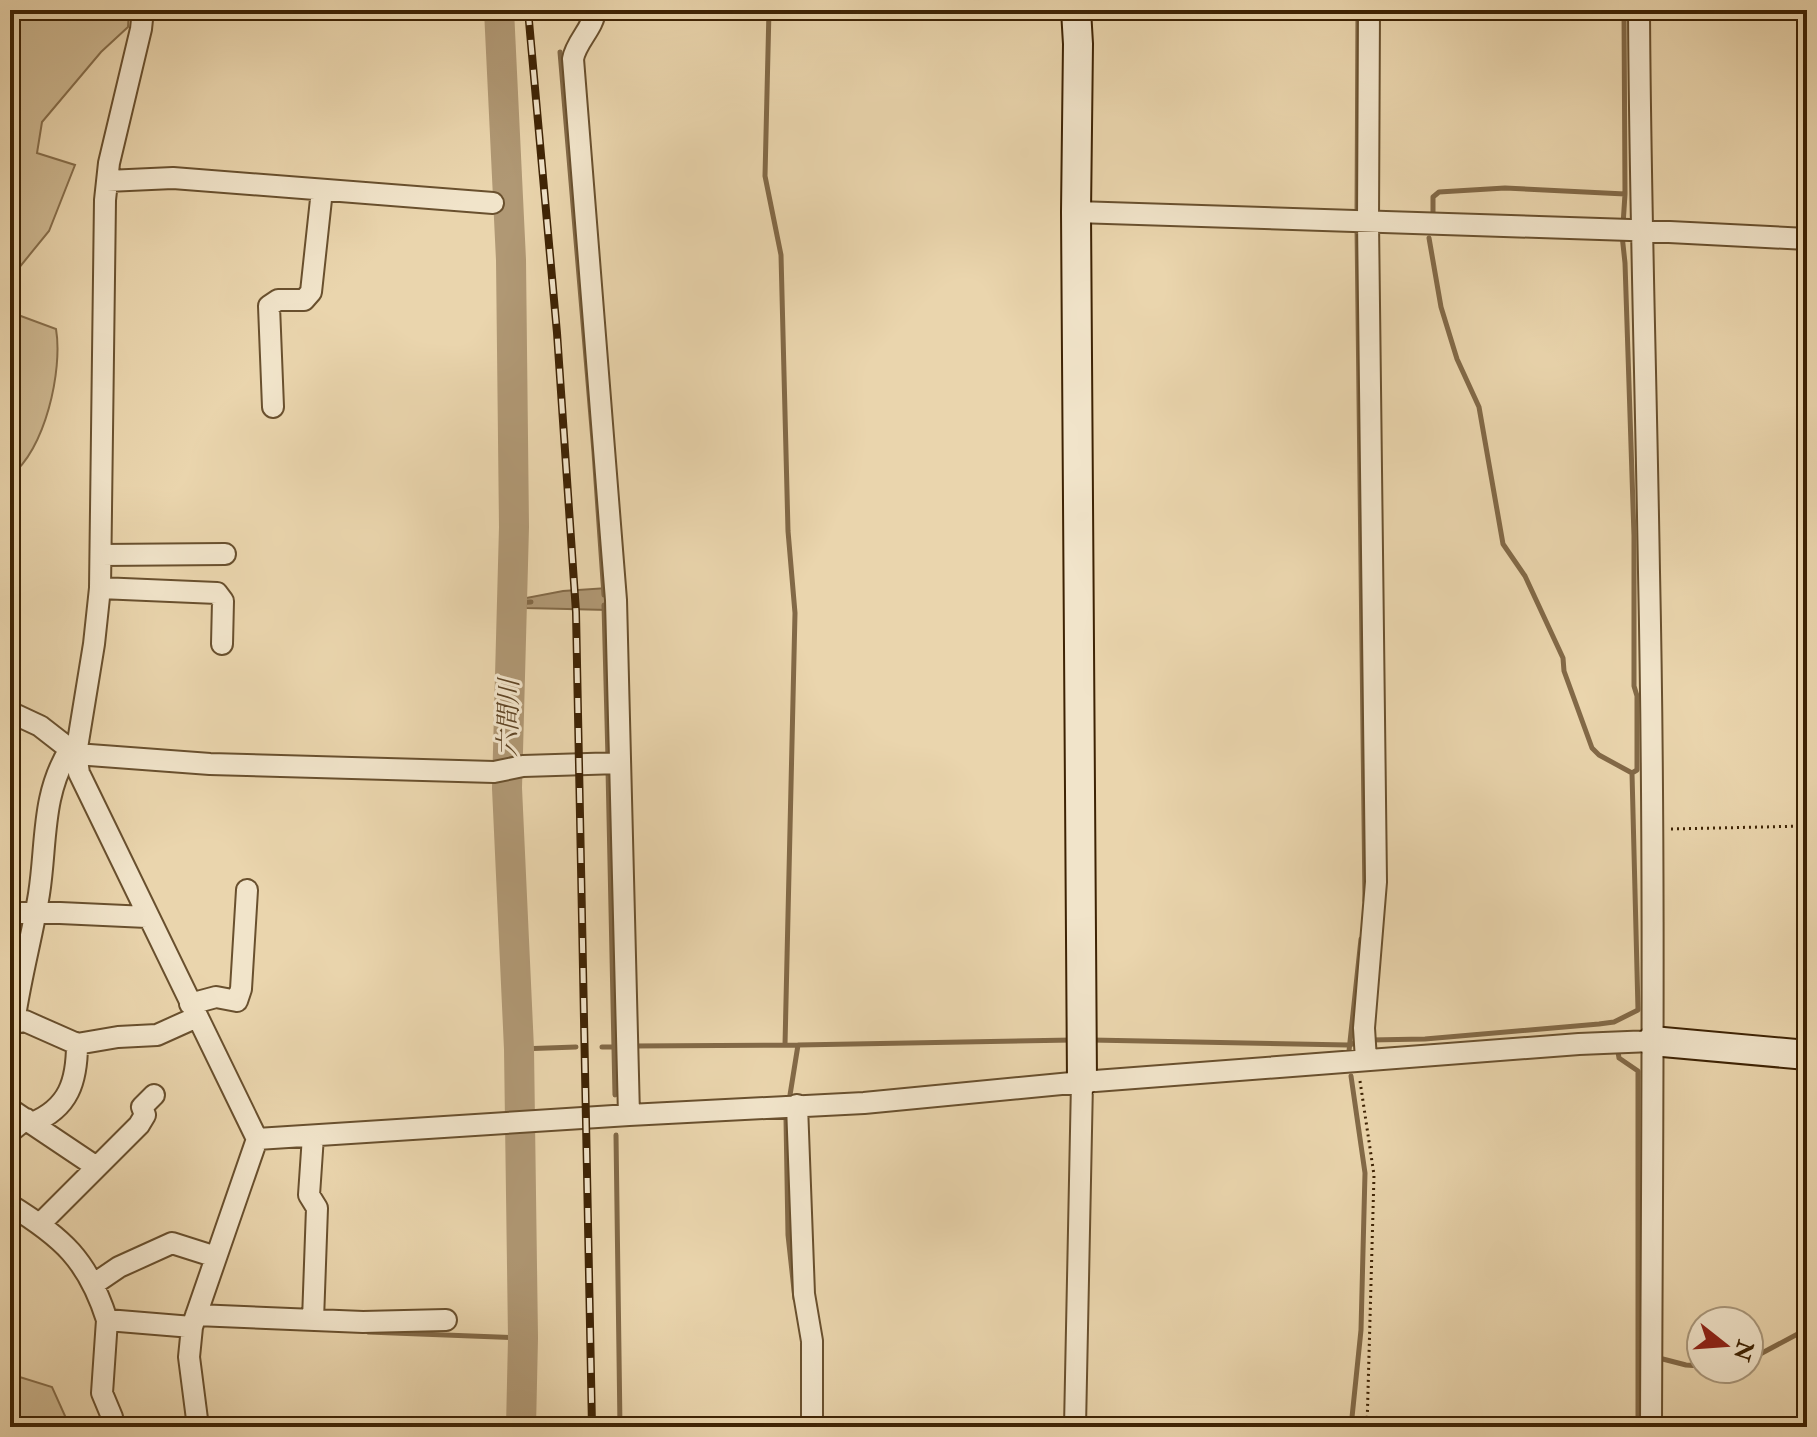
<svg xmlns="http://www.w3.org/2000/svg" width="1817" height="1437" viewBox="0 0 1817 1437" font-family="'IM FELL Double Pica','Noto Serif JP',serif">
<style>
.green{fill:#cdb790;stroke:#866d4a;stroke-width:2}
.water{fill:#b09874;stroke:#826947;stroke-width:2}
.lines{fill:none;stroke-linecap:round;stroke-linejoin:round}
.stream{stroke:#826947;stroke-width:5}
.river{stroke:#b09874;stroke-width:30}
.street-casing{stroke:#69502e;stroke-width:24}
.secondary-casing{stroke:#3e2304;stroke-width:32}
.path{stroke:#3e2304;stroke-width:3;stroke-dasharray:2 4;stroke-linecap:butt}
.street{stroke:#f1e4ca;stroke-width:20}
.secondary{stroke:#f1e4ca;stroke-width:28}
.rail-casing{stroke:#3e2304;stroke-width:8}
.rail{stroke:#f1e4ca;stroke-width:5;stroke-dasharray:15;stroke-linecap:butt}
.labels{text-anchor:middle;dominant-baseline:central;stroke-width:6;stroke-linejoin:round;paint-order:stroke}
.water-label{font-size:26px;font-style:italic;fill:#604626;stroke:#f1e4ca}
</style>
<rect width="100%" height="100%" fill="#ead5ad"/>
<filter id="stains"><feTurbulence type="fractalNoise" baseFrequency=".0025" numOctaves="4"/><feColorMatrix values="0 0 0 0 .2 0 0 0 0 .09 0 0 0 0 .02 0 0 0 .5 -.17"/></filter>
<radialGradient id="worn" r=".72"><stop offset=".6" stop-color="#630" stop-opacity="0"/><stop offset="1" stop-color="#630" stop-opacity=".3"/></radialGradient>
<!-- green -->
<path class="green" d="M10,10H129L128,27L101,52L42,122L37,153L75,165L49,231L18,269L10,288Z
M10,312L56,329C63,370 45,451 10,476Z
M10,1374L52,1387L70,1427H10Z"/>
<!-- water -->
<path class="water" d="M607,588L608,610L526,608V598L563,591Z"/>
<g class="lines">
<!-- stream -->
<path class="stream" d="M769,10L765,176L781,255L788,531L795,613L785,1045
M560,52L594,452L604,595
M1433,213V197L1439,192L1505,188L1625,194
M1357,217L1358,10
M1623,225L1625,194L1624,10
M1357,227L1365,901
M1429,238L1441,307L1457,359L1479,407L1503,544L1525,576L1563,658L1564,671L1592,748L1599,755L1632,773
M512,603L531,602
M604,605L608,759
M608,769L615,1095
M1091,1040L1348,1045L1361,1042
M1370,1040L1425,1039L1599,1024L1614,1022L1638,1010L1632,773L1637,770V696L1634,686V536L1625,263L1622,235
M798,1045L1073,1040
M631,1046L798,1045L790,1095
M602,1047H617
M519,1049L576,1047
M1349,1051L1361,939
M1618,1052L1619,1058L1638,1071V1427
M786,1119L788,1235L795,1299
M616,1135L620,1427
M368,1332L523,1338
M1655,1357L1686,1365L1701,1366
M1749,1360L1807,1329
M1351,1427L1361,1330L1365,1173L1351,1076"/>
<!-- river -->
<path class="river" d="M499,10L511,260L514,527L507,788L519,1049L523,1338L521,1427"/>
<!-- street casing -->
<g class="street-casing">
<path id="street" d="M143,10L141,29L109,163L105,200L100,588L94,644L76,754L79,773L257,1139L192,1327L189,1357L198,1427
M595,10C594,28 576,41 573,59L616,600L629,1115
M1639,10C1640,198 1646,385 1649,572C1655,857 1652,1142 1651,1427
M107,181L173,178L493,203
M1076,212L1630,230L1807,239
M273,407L269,306L278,300H304L311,292L322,190
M101,555L225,554
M100,588L217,593L223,601L222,644
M10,712L40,726L76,754L210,764L494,772L523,766L620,763
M10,913H60L147,917
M190,1004L216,997L237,1001L241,989L247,890
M10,1023H14C20,979 32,937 39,894C47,843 41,795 70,749
M14,1023L25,1021L77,1044C77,1081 69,1108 32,1123
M77,1044L118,1037L157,1035L197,1017
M1366,1060L1364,1028L1376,882L1368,222L1369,10
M797,1105L804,1294L812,1341V1427
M10,1109L95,1166
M10,1132L26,1119
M313,1136L309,1195L317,1208L313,1320
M257,1139L629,1115L864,1103L1082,1082L1579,1044L1652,1041
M10,1205C62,1237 88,1260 107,1320L192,1327
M40,1224L139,1125L145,1115L142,1107L154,1095
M94,1284L119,1267L172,1243L216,1257
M196,1315L363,1322L446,1320
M107,1320L102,1393L112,1417
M1075,1427L1082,1082"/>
</g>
<!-- secondary casing -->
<g class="secondary-casing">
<path id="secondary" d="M1076,10L1078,44L1076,212L1082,1082
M1652,1041L1807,1055"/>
</g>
<!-- path -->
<path class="path" d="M1671,829L1807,826
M1360,1081L1374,1175L1367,1427"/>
<!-- street -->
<use href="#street" class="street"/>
<!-- secondary -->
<use href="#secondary" class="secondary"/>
<!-- rail casing -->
<g class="rail-casing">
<path id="rail" d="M528,10L557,333L576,612L592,1427"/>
</g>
<!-- rail -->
<use href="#rail" class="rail"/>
</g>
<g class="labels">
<!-- water labels -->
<g class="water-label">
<text transform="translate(509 718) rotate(-89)">六間川</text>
</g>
</g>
<!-- margin -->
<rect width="1817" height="1437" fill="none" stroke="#ead5ad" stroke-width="40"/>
<rect x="12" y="12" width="1793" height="1413" fill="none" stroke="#3e2304" stroke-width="4"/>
<rect x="20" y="20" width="1777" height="1397" fill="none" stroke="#3e2304" stroke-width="2"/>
<!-- north arrow -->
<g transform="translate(1725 1345) rotate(107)"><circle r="38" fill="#f1e4ca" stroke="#a9977b" stroke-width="2"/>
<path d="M0-6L14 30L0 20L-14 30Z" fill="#8f2418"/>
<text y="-12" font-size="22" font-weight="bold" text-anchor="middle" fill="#3e2304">N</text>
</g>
<rect width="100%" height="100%" filter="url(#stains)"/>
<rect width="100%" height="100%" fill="url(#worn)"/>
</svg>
